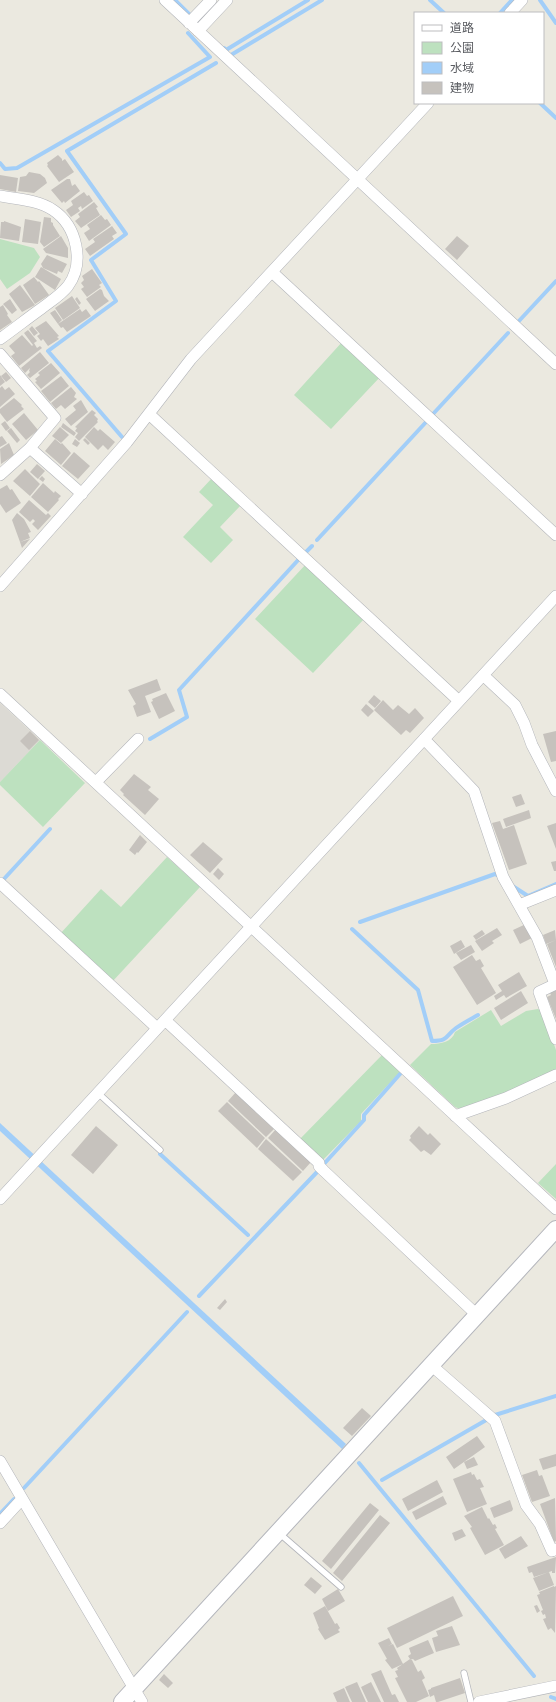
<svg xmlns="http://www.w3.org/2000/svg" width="556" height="1702" viewBox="0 0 556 1702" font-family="Manrope,'Noto Sans JP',sans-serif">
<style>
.industrial{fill:#dcdad4}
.green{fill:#bde1bf}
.water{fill:#a2cef8}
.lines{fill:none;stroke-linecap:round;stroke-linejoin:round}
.stream{stroke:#a2cef8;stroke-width:4}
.building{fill:#c6c2bd}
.lane-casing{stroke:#b3b5ba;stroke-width:7}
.street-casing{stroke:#b3b5ba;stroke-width:12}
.secondary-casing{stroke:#b4b6bc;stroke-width:18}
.lane{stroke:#fff;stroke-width:5.5}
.street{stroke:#fff;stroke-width:11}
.secondary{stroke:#fff;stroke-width:16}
</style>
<rect width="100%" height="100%" fill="#ebe9e0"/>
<!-- industrial -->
<path class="industrial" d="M0,703L40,740L0,782Z"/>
<!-- green -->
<path class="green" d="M0,239L34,248L40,257L30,273L7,289L0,279Z
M343,341L381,376L331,429L294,395Z
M213,477L242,504L220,527L233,540L211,563L183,537L213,505L199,492Z
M307,563L365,618L313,673L255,619Z
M40,740L85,783L43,827L0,785V782Z
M167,857L200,887L112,982L60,934L101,889L121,907Z
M538,1009L542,1011L556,1050V1071L503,1094L460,1109L455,1107L410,1065L431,1044C441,1044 452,1042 455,1032L491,1010L501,1026L526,1011Z
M382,1055L400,1072L361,1114V1121L321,1162L298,1141Z
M556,1164V1199L538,1183Z"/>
<!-- water -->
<path class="water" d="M0,1123L346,1444L342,1449L0,1131Z"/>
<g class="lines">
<!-- stream -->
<path class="stream" d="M175,0L191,16
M430,0L444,13
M540,0L556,23
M500,13L512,0
M224,48L226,50L308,0
M231,55L322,0
M540,103L556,118
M0,163L5,169L17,168L210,57L188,33
M518,322L556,281
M433,414L508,333
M122,437L48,351L116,301L91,260L126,234L67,151L216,63
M317,540L427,421
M306,552L312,546
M150,739L187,717L179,690L300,558
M3,880L50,829
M511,885L528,896L556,884
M360,922L495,874L497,875
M352,929L418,990L432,1041C449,1041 445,1036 456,1028C463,1023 471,1019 478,1015
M160,1154L248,1235
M323,1165L364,1120V1115L400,1074
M199,1296L318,1171
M495,1415L556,1396
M359,1463L534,1676
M382,1480L488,1419
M24,1488L187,1312
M0,1514L14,1499
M551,1697L556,1699"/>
</g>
<!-- building -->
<path class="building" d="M58,155L62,159V161L65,159L74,172L59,182L47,166L48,165L47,163Z
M29,172L40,174L45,178L47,183L34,193L18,191L20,177L26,176Z
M0,175L18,178L16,192L0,189Z
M67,179H70L72,186L75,184L80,191L65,203L64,201L62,203L51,190Z
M84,192L87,196L89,195L93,201L82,209L81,206L78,208L80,211L71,217L66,210L73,205L71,201Z
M94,202L98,207L96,208L100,215L81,228L75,221L80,217L78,214Z
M101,215L105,220L107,219L111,225L89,241L84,233L90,229L87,225Z
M44,217L51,218V222L53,223V225L60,236L44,247L40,242Z
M25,219L41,222L38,244L22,242Z
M4,221L21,227L19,241L0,238L1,222H4Z
M112,226L117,233L112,236L114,239L90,256L85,249L95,242L93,239Z
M61,236L68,248V258L46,253L43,249Z
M457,236L469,246L457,260L445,249Z
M47,255L67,264L62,273L58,271L57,274L43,268L41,264Z
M41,267L61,279L55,290L35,277Z
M92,269L102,283L99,285L101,287L87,297L81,289L84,287L81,283L84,280L82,276Z
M34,277L38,282L39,281L49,295L35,304L23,285Z
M20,285L35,305L22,312L9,294Z
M100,289L102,290L104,296L109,301L95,311L86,299Z
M72,296L80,308L63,320L55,308Z
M77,297L81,303L79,305L75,299Z
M10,299L17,310L12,314L3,304Z
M3,305L8,314L7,315L12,322L0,330V307Z
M80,309L82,312L86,309L91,316L67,332L63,327L61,328L58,324Z
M55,310L62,320L58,324L50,313Z
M46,321L59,336L57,337L59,339L48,346L43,339L41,341L37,336L40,334L35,328Z
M32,326L38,333L34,336L29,329Z
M28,330L37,341L34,343L37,348L40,346L42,348L19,366L11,356L15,353L9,346L22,335L32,346L33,345L24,333Z
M40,352L49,363L30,378L27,375L30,372L29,371L30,368L25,373L21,368Z
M51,363L60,373L41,389L35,382L37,381L35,379L40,375L38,373Z
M6,372L11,378L6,382L1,376Z
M0,375L5,382L0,386Z
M61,376L69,386L50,402L41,391Z
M2,386L5,390L9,387L15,394L0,407V388Z
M71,387L76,393L74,397L77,399L65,409L61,405L56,409L51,403Z
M14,398L22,405L21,406L24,409L7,422L0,413V409Z
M81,400L88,412L71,426L65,419L76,410L73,406Z
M92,410L96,413L94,415L98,419L97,421L98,422L79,441L75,437L78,433L75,431L77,428L75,427Z
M24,413L38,430L26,440L12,424Z
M5,421L10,428L6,431L1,424Z
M63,423L76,433L74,436L61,427Z
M60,427L69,435L61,443L52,436Z
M94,427L98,431L100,429L115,442L108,450L103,445L98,450L85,437Z
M11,428L20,440L17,443L7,431Z
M2,436L7,443L0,447V437Z
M85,438L90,443L88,445L83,440Z
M55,439L61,444L62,443L71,453L61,465L45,451Z
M75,439L80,443L77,447L72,444Z
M9,443L14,455L1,464L0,449Z
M74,452L90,466L78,479L62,466Z
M37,464L45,471L38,479L30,472Z
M25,469L40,484L30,496L13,481Z
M42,476L45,479L43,482L39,479Z
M43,483L54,493L55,491L61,496L58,499L59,500L48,512L31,497Z
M7,485L10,490L12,489L21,503L6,513L0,504V489Z
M29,500L46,515L48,513L51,516L38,530L32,524L35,521L33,519L30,522L19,512Z
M17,513L24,519L31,532L28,533L30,538L20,542L12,520Z
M30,539L22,548L20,542Z
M157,679L161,690L145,696L151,712L137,717L133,706L136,704L128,690Z
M166,693L175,711L159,719L151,702L153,701L152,699Z
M374,695L381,701L375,708L368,702Z
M383,700L393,710L398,705L409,714L415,708L424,718L410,733L406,730L401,735L374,710Z
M366,704L374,711L368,717L361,710Z
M30,731L39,740L29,750L20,741Z
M556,731V761L551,762L543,734Z
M134,774L151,787L148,790L159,799L145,815L123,795L124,794L120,790Z
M521,794L525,804L516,807L512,797Z
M529,810L531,818L506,827L503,819Z
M500,821L503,829L514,825L527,864L509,870L492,823Z
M556,823V849L547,826Z
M140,835L147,842L138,853L137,852L135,855L129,850Z
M203,842L223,859L210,873L190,855Z
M556,861V871H554L551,862Z
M218,868L224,874L219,880L213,874Z
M526,924L532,938L520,944L513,930Z
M497,928L502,935L492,941L494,943L482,951L475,941Z
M482,930L485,934L476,940L473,936Z
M555,930L556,940L546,944L543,935Z
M461,940L465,947L454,954L450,946Z
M556,940V967L547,944Z
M471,945L475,952L461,960L456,953Z
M472,955L476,961L480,959L484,966L481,968L496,993L477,1005L453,967Z
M519,972L527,986L506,998L504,995L496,1000L494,996L502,991L498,985Z
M556,988V1019L547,997L551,995L549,991Z
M521,991L528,1003L501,1020L494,1008Z
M236,1092L275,1128L266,1137L228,1101Z
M227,1102L265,1138L257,1148L218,1111Z
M96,1126L118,1145L93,1174L71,1155Z
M419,1126L428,1135L430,1133L441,1144L431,1155L424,1150L421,1152L409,1140L411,1138L410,1136Z
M276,1129L311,1162L303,1171L268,1138Z
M266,1139L302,1172L293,1181L258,1149Z
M225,1299L227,1302L220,1310L217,1308Z
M362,1408L371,1416L352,1436L343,1428Z
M477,1436L485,1447L454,1469L446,1457Z
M556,1454V1466L543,1470L539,1459Z
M474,1457L478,1465L467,1469L464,1462Z
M537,1470L539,1476L542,1475L550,1496L532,1502L522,1475Z
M471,1472L472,1475L474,1474L477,1480L480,1479L484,1487L480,1488L487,1504L467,1512L453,1479Z
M437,1480L443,1492L408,1511L402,1499Z
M443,1496L447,1504L416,1520L412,1512Z
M555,1498L556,1541L554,1542L540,1504Z
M510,1500L513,1509L512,1511L494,1518L490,1508Z
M370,1503L379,1510L331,1569L322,1561Z
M482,1507L488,1519L489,1518L493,1525L495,1524L497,1528L495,1529L504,1545L485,1555L470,1528L472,1527L464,1516Z
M380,1515L390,1523L342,1581L333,1573Z
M462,1529L466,1536L455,1541L452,1533Z
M521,1536L528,1546L505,1559L499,1549Z
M556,1557L555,1573H552V1571L534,1577L532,1572L529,1573L527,1567Z
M549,1572L554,1585L539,1591L533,1578Z
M311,1577L322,1586L315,1594L304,1585Z
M554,1586V1587L556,1586L555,1633L551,1628L548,1630L543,1619L546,1618L545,1614L543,1615L541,1611L543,1610L537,1595L540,1594L539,1592Z
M338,1589L345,1601L328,1611L322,1599Z
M453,1596L463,1616L397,1648L387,1628Z
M537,1605L540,1611L537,1613L534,1606Z
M325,1606L335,1624L337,1623L340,1628L338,1630L340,1632L325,1640L318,1629L319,1628L313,1613Z
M452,1626L460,1645L436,1652L432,1638L438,1636L436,1631Z
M389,1638L392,1644L388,1646L393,1644L403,1664L392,1669L385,1660L387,1659L378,1643Z
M428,1640L434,1653L415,1661L413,1659L410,1660H412L418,1672L421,1670L425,1678L422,1680L429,1696L416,1702H407L395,1678L398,1677L395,1671L398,1670L397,1668L410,1659L408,1656L411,1654L409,1648Z
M381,1670L392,1695L395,1694L399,1702H384L371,1674Z
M164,1674L173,1683L168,1688L159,1680Z
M460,1678L465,1693L438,1702H436L434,1695L430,1697L428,1690L431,1689V1688Z
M357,1682L366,1702H352L345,1687Z
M371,1682L381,1702H368L361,1687Z
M344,1688L350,1702H337L333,1693Z"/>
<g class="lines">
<!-- lane casing -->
<g class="lane-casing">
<path id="lane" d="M98,1093L160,1150
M279,1533L341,1587
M464,1673L471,1702"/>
</g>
<!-- street casing -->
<g class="street-casing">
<path id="street" d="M165,0L556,364
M510,13L522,0
M189,23L211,0
M198,31L227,0
M0,196C17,199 38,200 53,210C77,226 85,263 68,286C61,295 51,301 42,308C28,318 14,329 0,339
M272,272L556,535
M0,354L55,418L30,448L0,475
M149,414L459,701
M30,448L82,494
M0,586L127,442L191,359L428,103
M483,675L515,705L524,723L532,745L556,791
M0,694L556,1209
M424,739L474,791L503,877L537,937L555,984
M96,782L138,739
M0,883L157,1028
M519,905L556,890
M556,984L539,992L556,1039
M165,1020L319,1163V1166L324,1171L477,1315
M455,1116L506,1098L556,1075
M0,1199L556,596
M431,1365L495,1421L526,1505L540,1524L552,1551L556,1549
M0,1461L142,1702
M0,1523L22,1499
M479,1702L556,1686"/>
</g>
<!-- secondary casing -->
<g class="secondary-casing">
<path id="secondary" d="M122,1702L556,1229"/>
</g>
<!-- lane -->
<use href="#lane" class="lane"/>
<!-- street -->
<use href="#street" class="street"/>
<!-- secondary -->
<use href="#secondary" class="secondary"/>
</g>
<!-- legend -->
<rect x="414" y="12" width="130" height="92" fill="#ffffff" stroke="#bdbdbf"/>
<rect x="422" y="25" width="20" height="6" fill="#ffffff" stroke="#bdbdbf"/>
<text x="450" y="32" font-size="12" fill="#595b60">道路</text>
<rect x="422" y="42" width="20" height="12" fill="#bde1bf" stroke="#bdbdbf"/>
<text x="450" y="52" font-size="12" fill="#595b60">公園</text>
<rect x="422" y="62" width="20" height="12" fill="#a2cef8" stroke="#bdbdbf"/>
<text x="450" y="72" font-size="12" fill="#595b60">水域</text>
<rect x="422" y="82" width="20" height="12" fill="#c6c2bd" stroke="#bdbdbf"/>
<text x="450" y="92" font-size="12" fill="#595b60">建物</text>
</svg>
